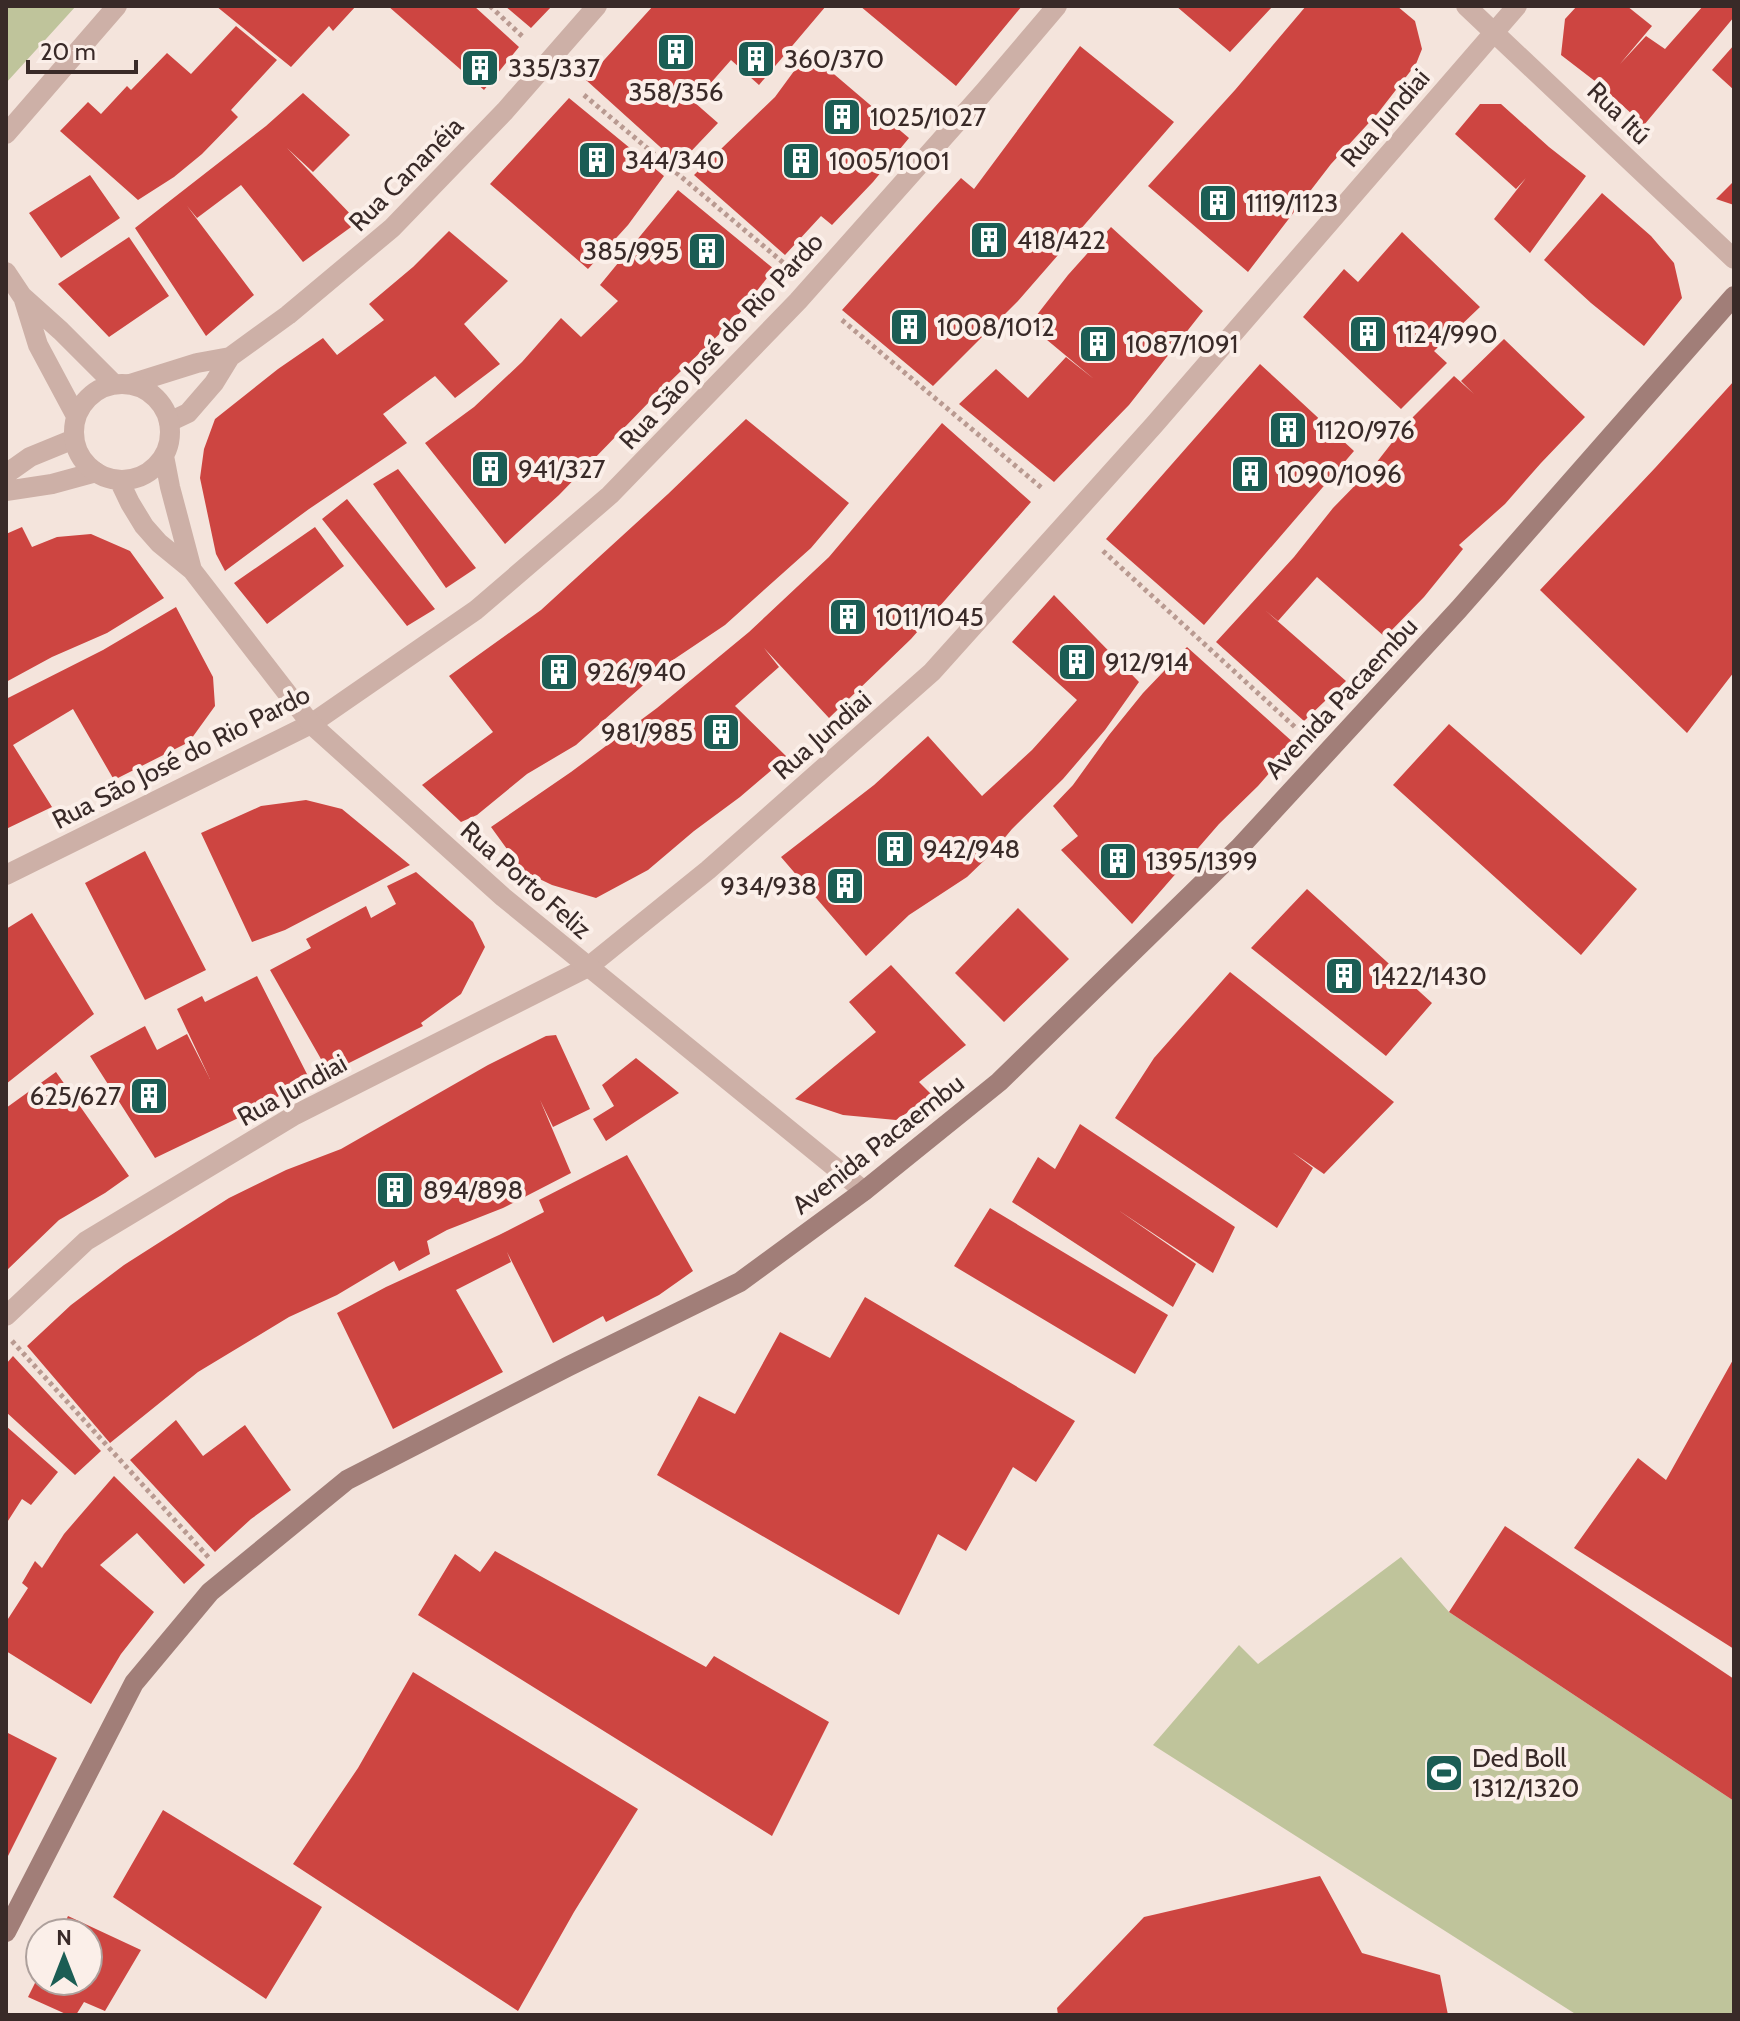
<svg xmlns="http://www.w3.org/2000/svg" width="1740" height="2021" viewBox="0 0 1740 2021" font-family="Cabin,sans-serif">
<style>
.green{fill:#bfc49b}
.building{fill:#cd4541}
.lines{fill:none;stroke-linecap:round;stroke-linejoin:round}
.path{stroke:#b99a91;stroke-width:5;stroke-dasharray:4 4;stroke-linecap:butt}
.minor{stroke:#cdb0a7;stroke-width:20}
.tertiary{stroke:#cdb0a7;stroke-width:20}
.secondary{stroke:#a17e78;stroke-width:20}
.labels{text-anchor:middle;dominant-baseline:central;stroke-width:8;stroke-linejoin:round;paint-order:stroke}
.poi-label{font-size:26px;fill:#392a28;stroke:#fbefe9;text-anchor:start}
.street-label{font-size:26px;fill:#392a28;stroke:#fbefe9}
</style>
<rect width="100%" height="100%" fill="#f4e4dc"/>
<!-- green -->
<path class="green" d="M6,6H76L6,83Z
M1401,1557L1449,1612L1734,1801V2015H1577L1153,1745L1239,1645L1258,1664Z"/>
<!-- building -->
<path class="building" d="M216,6H356L333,31L329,26L291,67Z
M388,6H474L519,47L484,90Z
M505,6H552L531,28Z
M653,6H826L759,85L731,60L694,102L718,123L679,164L586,80Z
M860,6H1022L956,86Z
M1176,6H1273L1230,52Z
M1306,6H1397L1415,21L1422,49L1416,64L1378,113L1331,164L1248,272L1148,186L1235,90Z
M1577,6H1627L1652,26L1620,64L1646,36L1665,49L1703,6H1734V17L1644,125L1600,85L1561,55L1565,19Z
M236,26L277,60L231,110L238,117L202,154L174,177L138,200L60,131L88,102L101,114L127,86L131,90L167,53L191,74Z
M1734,45V90L1712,70Z
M1080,46L1174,122L1018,301L933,386L842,310L961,178L974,189Z
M808,52L909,138L873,182L832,225L821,216L785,255L694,175L775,97Z
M303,93L350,135L313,172L287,148L358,222L303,262L241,185L197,218L187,206L254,295L206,336L135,228L266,126Z
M569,98L664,176L628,225L588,269L490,184Z
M1480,104H1501L1549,147L1586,176L1530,253L1494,219L1526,178L1516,189L1455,134Z
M90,175L120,218L61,258L29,213Z
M1734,181V205L1716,199Z
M678,190L774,269L735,319L654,397L559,495L505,544L425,443L474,407L522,362L561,318L581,337L618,301L600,285Z
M1602,193L1651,236L1674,263L1682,298L1644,346L1591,303L1544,260Z
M1111,227L1203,311L1129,405L1054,482L959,404L996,369L1028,398L1066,357L1094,379L1029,325L1068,275Z
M449,231L508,281L464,324L500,364L455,398L435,376L383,414L407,443L309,509L225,571L216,554L200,478L204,449L215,419L278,369L323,338L337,355L384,320L369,304L413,267Z
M1402,232L1480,307L1434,351L1447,363L1401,409L1303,317L1344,269L1358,282Z
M129,237L169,296L109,337L58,284Z
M1504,339L1585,417L1541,463L1505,504L1459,545L1463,549L1424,597L1385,637L1317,577L1278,621L1265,610L1346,681L1304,721L1216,642L1294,557L1333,508L1373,467L1408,422L1454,376L1474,394L1461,381Z
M1260,364L1354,451L1204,625L1106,539Z
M1734,381V672L1687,733L1540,590L1655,468Z
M746,419L849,503L811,548L725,625L667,664L576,745L527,774L477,815L461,822L422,785L493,732L449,676L541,610L668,494Z
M942,423L1031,502L911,639L829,718L764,648L779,667L735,706L787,757L740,797L694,831L648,870L596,898L552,885L523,871L491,827L571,772L657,708L749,632L829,557Z
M398,469L476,568L446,588L373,484Z
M347,499L435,609L407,626L322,519Z
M22,527L32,547L57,537L91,534L130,551L164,598L107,633L52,657L6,682V534Z
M315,527L344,566L267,624L234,583Z
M1054,595L1139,682L1105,730L1063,779L1012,829L992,853L967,877L909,915L866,956L781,857L874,785L928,736L982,796L1032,750L1077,700L1012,642Z
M176,607L213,677L215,706L189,742L114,780L73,709L13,745L52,807L6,829V699L103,650Z
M1187,647L1295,744L1258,786L1219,824L1132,924L1061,850L1078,836L1053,806L1073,785L1109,735L1143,693Z
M1449,724L1637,889L1581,955L1393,785Z
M306,800L342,809L410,865L285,930L252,942L201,833L261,806Z
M145,851L206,970L145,1000L85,883Z
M416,872L473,922L485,947L461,994L421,1023L423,1026L329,1073L270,970L311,948L306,939L366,906L371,918L396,904L387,886Z
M1307,889L1432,1003L1386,1056L1251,948Z
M1018,908L1069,959L1004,1022L955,973Z
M32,913L94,1014L6,1084V929Z
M891,965L966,1045L919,1082L933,1096L896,1120L843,1115L795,1099L876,1032L849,1002Z
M1230,972L1394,1102L1324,1174L1292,1152L1313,1168L1277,1228L1115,1118L1154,1058Z
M257,976L309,1078L259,1108L155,1158L90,1056L145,1026L157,1050L187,1034L210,1079L177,1009L202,996L205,1002Z
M556,1035L590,1109L553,1127L540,1100L571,1173L503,1208L447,1230L427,1241L430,1254L399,1271L394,1261L337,1295L289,1317L198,1372L110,1443L27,1346L71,1305L124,1265L229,1198L286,1170L341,1149L488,1065L546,1036Z
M636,1058L679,1093L606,1141L593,1119L614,1106L602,1085Z
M56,1072L129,1176L105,1193L59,1220L6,1271V1108Z
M1080,1124L1235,1227L1213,1273L1118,1210L1196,1264L1173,1307L1012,1202L1038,1157L1055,1169Z
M627,1155L693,1271L659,1295L606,1322L603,1316L553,1343L507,1252L511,1262L456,1290L503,1372L393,1429L337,1313L386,1287L499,1235L544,1212L539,1200Z
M990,1208L1168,1315L1135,1374L954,1266Z
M865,1297L1075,1421L1036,1482L1013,1467L966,1551L938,1534L899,1615L657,1475L699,1396L735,1414L780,1332L830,1358Z
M13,1356L101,1451L75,1475L6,1412V1364Z
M1734,1358V1649L1574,1548L1638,1458L1666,1480Z
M176,1420L203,1456L245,1425L291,1490L251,1519L215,1552L130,1460Z
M6,1426L58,1472L31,1505L22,1499L6,1524Z
M114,1476L205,1565L184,1584L137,1533L100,1565L154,1612L121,1654L91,1704L6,1651V1622L28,1588L22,1583L35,1561L42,1568L64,1534Z
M1505,1526L1734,1679V1801L1449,1612Z
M495,1551L706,1667L714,1656L829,1722L772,1836L418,1615L455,1554L480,1572Z
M413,1672L638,1809L574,1912L518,2011L293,1864L358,1768Z
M6,1732L57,1758L6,1860Z
M163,1810L322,1907L266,1999L113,1897Z
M1320,1876L1362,1953L1440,1975L1448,2015H1058L1057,2008L1144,1917Z
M68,1916L141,1950L105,2011L84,2002L76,2015H68L28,1997L40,1973V1981H88V1933H60Z"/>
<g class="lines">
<!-- path -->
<path class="path" d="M490,6L524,38
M584,95L786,265
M842,320L1043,489
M1103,551L1296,728
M12,1341L210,1559"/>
<!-- minor -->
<path class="minor" d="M1466,6L1734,259
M130,384L197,363L230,357
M169,422L188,413L214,383L230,357L288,315L392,228L505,111L597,6
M6,474L30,457L74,439
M6,491L52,484L96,472
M6,875L311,724L476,610L610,495L798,301L983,93L1057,6
M6,1316L86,1241L295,1115L588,967L708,870L932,672L1154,425L1517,6"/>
<!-- tertiary -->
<path class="tertiary" d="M6,134L117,6
M6,272L22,296L61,331L114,384
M24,300L38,345L76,416
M74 432a48 48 0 1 1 96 0a48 48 0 1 1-96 0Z
M164,456L170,487L192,570
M119,480L130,503L144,526L159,543L192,570L311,724L503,897L864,1191"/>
<!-- secondary -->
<path class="secondary" d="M6,1932L134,1683L210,1592L347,1480L569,1366L740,1282L864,1191L999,1082L1239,848L1459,609L1734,296"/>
</g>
<!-- icons -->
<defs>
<g id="building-square" transform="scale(2)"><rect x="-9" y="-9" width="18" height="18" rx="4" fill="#1b5d54" stroke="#fbefe9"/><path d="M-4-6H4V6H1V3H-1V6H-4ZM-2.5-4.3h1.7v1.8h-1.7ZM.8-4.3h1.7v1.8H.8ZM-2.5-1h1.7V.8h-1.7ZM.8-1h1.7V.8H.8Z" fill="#fff"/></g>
<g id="stadium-square" transform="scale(2)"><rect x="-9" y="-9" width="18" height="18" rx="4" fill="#1b5d54" stroke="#fbefe9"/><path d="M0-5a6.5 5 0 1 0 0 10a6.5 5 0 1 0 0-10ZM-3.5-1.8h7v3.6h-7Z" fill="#fff"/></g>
</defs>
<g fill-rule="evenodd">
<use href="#building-square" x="676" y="52"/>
<use href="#building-square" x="756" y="59"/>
<use href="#building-square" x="480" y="68"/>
<use href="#building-square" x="842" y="117"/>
<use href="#building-square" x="597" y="160"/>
<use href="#building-square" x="801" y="161"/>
<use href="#building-square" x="1218" y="203"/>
<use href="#building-square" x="989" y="240"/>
<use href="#building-square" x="707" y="251"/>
<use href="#building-square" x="909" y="327"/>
<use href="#building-square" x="1368" y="334"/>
<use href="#building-square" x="1098" y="344"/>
<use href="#building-square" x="1288" y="430"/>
<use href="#building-square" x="490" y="469"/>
<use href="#building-square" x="1250" y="474"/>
<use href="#building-square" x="848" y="617"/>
<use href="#building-square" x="1077" y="662"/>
<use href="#building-square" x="559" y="672"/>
<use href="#building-square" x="721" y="732"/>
<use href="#building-square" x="895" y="849"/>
<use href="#building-square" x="1118" y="861"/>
<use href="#building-square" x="845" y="886"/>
<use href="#building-square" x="1344" y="976"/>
<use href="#building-square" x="149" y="1096"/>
<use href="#building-square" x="395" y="1190"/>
<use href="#stadium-square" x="1444" y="1773"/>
</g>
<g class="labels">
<!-- poi labels -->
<g class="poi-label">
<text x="784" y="59">360/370</text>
<text x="508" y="68">335/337</text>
<text x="676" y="92" text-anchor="middle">358/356</text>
<text x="870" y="117">1025/1027</text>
<text x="625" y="160">344/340</text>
<text x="829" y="161">1005/1001</text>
<text x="1246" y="203">1119/1123</text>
<text x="1017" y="240">418/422</text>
<text x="679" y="251" text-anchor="end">385/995</text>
<text x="937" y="327">1008/1012</text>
<text x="1396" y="334">1124/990</text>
<text x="1126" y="344">1087/1091</text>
<text x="1316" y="430">1120/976</text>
<text x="518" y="469">941/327</text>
<text x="1278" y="474">1090/1096</text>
<text x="876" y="617">1011/1045</text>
<text x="1105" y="662">912/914</text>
<text x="587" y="672">926/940</text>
<text x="693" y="732" text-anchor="end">981/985</text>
<text x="923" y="849">942/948</text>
<text x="1146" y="861">1395/1399</text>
<text x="817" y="886" text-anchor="end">934/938</text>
<text x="1372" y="976">1422/1430</text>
<text x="121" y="1096" text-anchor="end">625/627</text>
<text x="423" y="1190">894/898</text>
<text x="1472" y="1758">Ded Boll<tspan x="1472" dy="30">1312/1320</tspan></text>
</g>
<!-- street labels -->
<g class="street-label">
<text transform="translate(1619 113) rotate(44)">Rua Itú</text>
<text transform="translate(1385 118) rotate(-49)">Rua Jundiai</text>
<text transform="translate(406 174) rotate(-45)">Rua Cananéia</text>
<text transform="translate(721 341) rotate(-47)">Rua São José do Rio Pardo</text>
<text transform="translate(1341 698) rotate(-47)">Avenida Pacaembu</text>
<text transform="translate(822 735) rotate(-41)">Rua Jundiai</text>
<text transform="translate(181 757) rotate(-27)">Rua São José do Rio Pardo</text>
<text transform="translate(526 880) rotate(41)">Rua Porto Feliz</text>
<text transform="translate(292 1090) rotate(-29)">Rua Jundiai</text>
<text transform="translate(878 1144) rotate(-38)">Avenida Pacaembu</text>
</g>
</g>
<!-- border -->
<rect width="1740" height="2021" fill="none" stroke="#392a28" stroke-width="16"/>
<!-- north arrow -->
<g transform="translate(64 1957)"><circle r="38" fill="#fbefe9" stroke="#ada09c" stroke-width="2"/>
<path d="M0-6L14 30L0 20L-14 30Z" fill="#1b5d54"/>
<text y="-12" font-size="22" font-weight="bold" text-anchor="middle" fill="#392a28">N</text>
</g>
<!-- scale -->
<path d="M28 60v12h108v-12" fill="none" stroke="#392a28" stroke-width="4"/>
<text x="40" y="60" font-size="24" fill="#392a28" stroke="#fbefe9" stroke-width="6" paint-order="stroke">20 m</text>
</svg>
